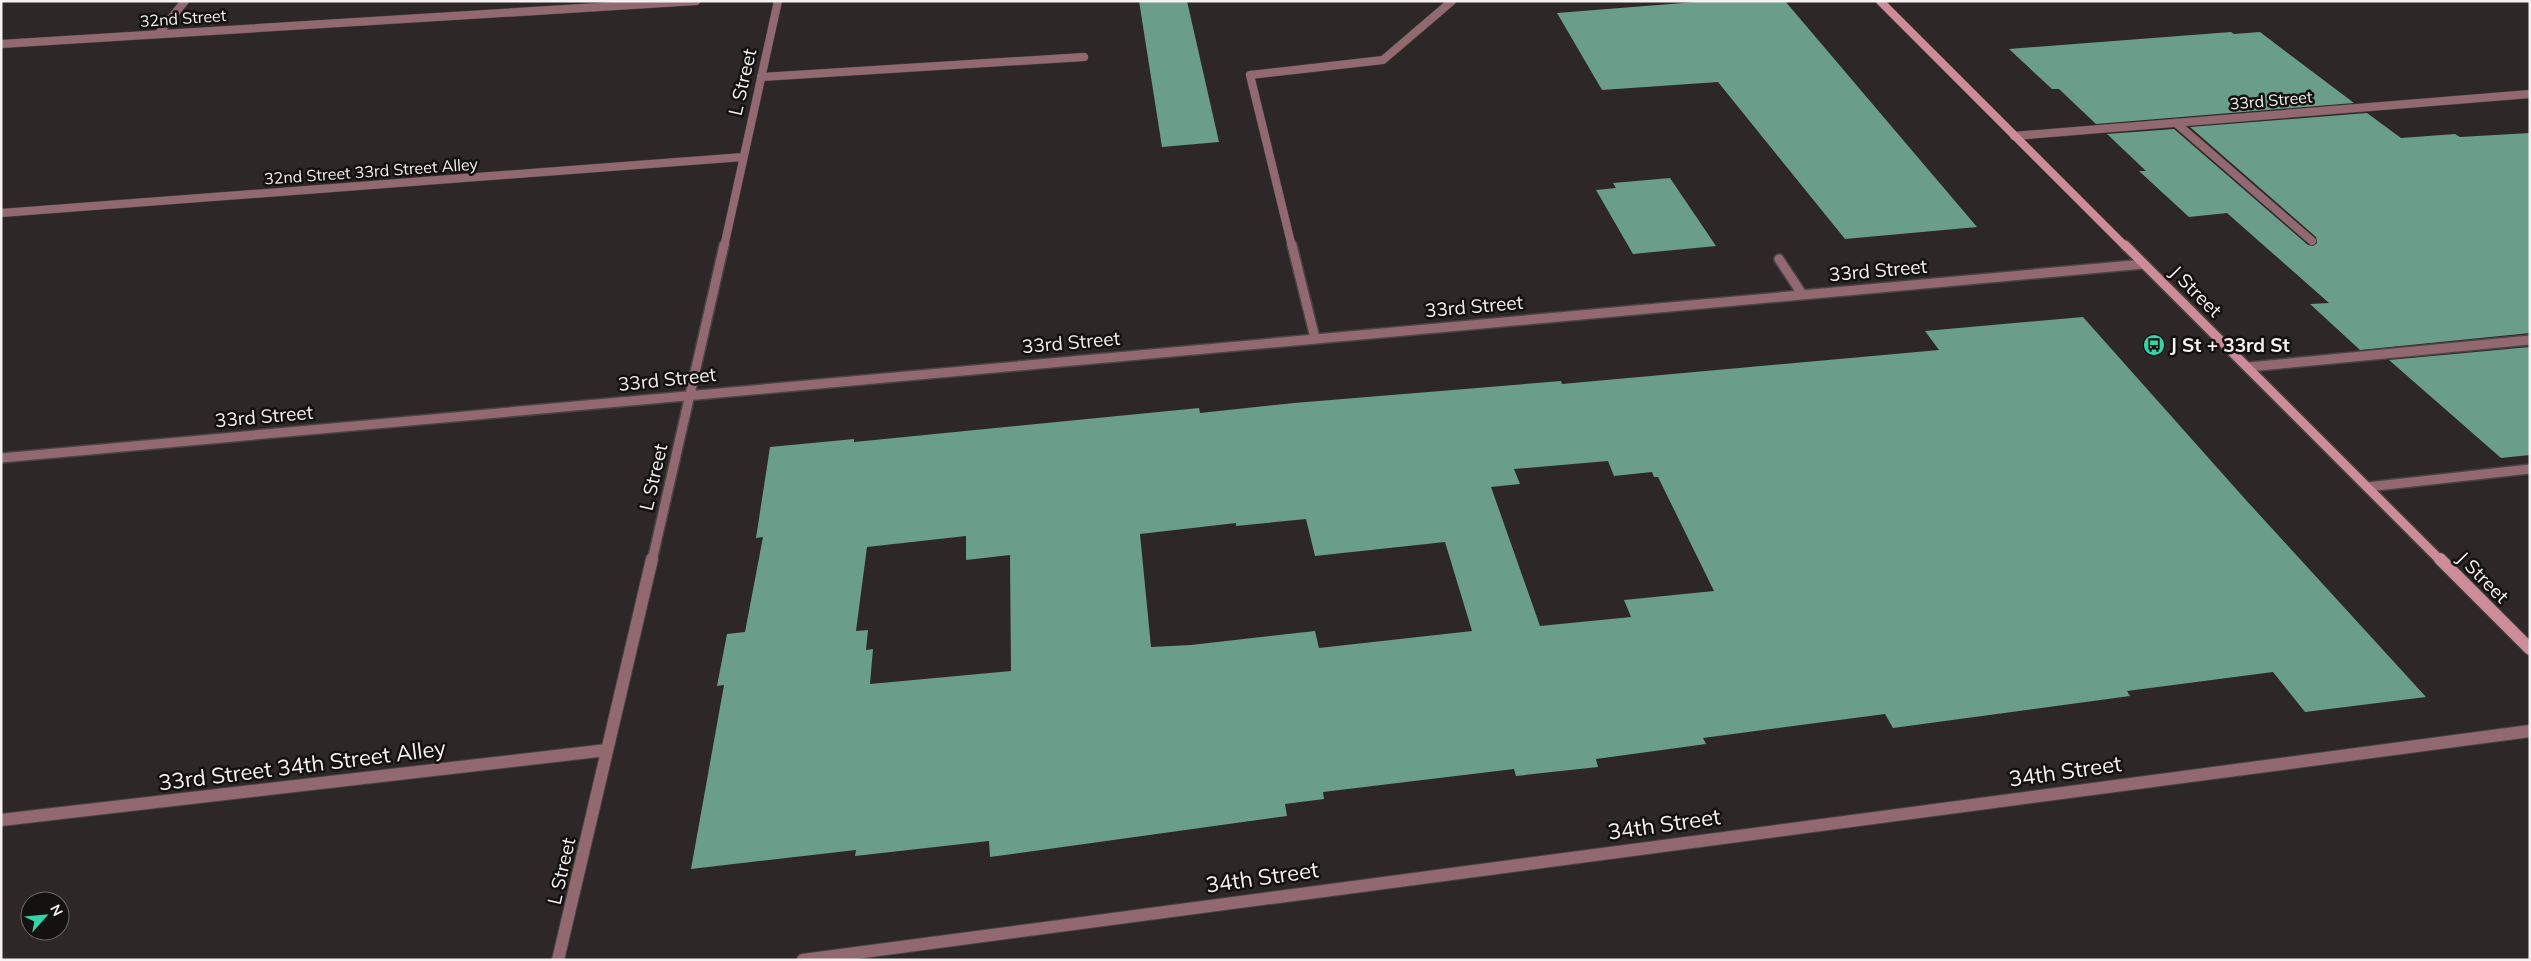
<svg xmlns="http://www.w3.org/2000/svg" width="2531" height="961" viewBox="0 0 2531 961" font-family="Mulish,sans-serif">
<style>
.building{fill:#6a9d8a;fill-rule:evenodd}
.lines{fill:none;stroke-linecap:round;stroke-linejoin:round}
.lane-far2-casing{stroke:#4a4344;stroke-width:9}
.lane-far1-casing{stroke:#4a4344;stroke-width:12}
.lane-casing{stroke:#4a4344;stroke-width:14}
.street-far2-casing{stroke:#4a4344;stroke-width:9}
.street-far1-casing{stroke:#4a4344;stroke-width:12}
.street-casing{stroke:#4a4344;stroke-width:14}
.secondary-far2-casing{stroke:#4a4344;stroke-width:9}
.secondary-far1-casing{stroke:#4a4344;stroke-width:12}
.secondary-casing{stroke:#4a4344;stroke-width:14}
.lane-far2{stroke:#926871;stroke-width:8}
.lane-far1{stroke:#926871;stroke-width:9}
.lane{stroke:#926871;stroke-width:12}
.street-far2{stroke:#926871;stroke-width:8}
.street-far1{stroke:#926871;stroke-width:9}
.street{stroke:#926871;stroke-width:12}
.secondary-far2{stroke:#ce8b9b;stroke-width:8}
.secondary-far1{stroke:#ce8b9b;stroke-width:9}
.secondary{stroke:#ce8b9b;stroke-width:12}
.labels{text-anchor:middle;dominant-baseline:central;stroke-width:5;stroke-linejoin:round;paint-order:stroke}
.far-street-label{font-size:16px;fill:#f6f1f2;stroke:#141111}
.street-label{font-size:19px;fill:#f6f1f2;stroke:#141111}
.poi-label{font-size:19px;font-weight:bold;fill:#f6f1f2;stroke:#141111;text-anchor:start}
.near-street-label{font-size:22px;fill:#f6f1f2;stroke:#141111}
</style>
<rect width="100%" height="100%" fill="#2e2728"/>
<!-- building -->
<path class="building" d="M1139,1H1187L1219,142L1162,147Z
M1708,1H1785L1977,227L1845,239L1718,82L1602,90L1557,13Z
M2231,32L2234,34L2260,32L2354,103L2096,124L2059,89H2052L2009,49Z
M2367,113L2401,138L2455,134L2460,137L2530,133V333L2360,350L2310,304L2329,303L2227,213L2189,217L2139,171H2146L2107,134L2174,129L2308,245L2313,246L2317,243L2316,237L2190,127Z
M1670,178L1716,246L1633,254L1596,190L1616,188L1613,183Z
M2083,317L2245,499L2426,697L2305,712L2273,672L2127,691L2130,696L1893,728L1885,714L1703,738L1706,744L1596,759L1598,767L1516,776L1514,769L1323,792L1324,799L1285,804L1287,816L990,857L989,841L855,856L856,850L691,869L724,685L717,686L727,634L745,632L763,537L756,538L770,447L854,439V442L1199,408L1200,413L1294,403L1561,381L1562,384L1939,350L1925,331ZM1608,461L1614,476L1652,472L1654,477H1658L1714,591L1624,600L1631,617L1540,626L1491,487L1520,484L1514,469ZM1306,519L1315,556L1445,542L1472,631L1319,648L1315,631L1191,645L1151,647L1140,534L1236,523V526ZM966,536V560L1010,555L1011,671L870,684L873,649L866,650L868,630L856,631L867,547Z
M2530,347V455L2501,458L2389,360Z"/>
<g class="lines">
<!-- lane-far2 casing -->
<g class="lane-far2-casing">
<path id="lane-far2" d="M159,33L185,1
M761,77L1084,57
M2176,123L2312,241
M1,213L743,157
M1292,247L1250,75L1383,60L1452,1"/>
</g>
<!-- lane-far1 casing -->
<g class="lane-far1-casing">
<path id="lane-far1" d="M1292,245L1315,338
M1779,259L1802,294
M2248,367L2530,340
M2367,487L2530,469"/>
</g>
<!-- lane casing -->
<g class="lane-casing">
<path id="lane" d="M1,820L607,750"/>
</g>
<!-- street-far2 casing -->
<g class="street-far2-casing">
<path id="street-far2" d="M1,44L696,1
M2014,136L2530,94
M724,247L778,1"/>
</g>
<!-- street-far1 casing -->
<g class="street-far1-casing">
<path id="street-far1" d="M1,458L2144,264
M652,561L724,245"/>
</g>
<!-- street casing -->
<g class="street-casing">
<path id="street" d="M558,960L652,559
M803,960L2530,731"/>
</g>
<!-- secondary-far2 casing -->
<g class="secondary-far2-casing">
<path id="secondary-far2" d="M1880,1L2126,247"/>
</g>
<!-- secondary-far1 casing -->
<g class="secondary-far1-casing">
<path id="secondary-far1" d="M2125,245L2441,561"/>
</g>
<!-- secondary casing -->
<g class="secondary-casing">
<path id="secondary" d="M2440,559L2530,649"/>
</g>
<!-- lane-far2 -->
<use href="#lane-far2" class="lane-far2"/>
<!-- lane-far1 -->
<use href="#lane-far1" class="lane-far1"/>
<!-- lane -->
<use href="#lane" class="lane"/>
<!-- street-far2 -->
<use href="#street-far2" class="street-far2"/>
<!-- street-far1 -->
<use href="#street-far1" class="street-far1"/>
<!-- street -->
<use href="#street" class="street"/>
<!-- secondary-far2 -->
<use href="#secondary-far2" class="secondary-far2"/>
<!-- secondary-far1 -->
<use href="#secondary-far1" class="secondary-far1"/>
<!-- secondary -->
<use href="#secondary" class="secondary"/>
</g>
<!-- icons -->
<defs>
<g id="bus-disc" transform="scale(1.125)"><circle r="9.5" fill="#34d4a8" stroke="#141111"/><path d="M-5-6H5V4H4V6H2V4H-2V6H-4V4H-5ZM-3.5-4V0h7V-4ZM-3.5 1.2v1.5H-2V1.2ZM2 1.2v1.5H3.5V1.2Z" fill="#111"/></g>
</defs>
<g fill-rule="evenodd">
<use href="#bus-disc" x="2154" y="345"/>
</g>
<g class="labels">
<!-- far-street labels -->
<g class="far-street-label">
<text transform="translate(183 18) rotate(-4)">32nd Street</text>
<text transform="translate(2271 100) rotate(-5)">33rd Street</text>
<text transform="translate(371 171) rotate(-4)">32nd Street 33rd Street Alley</text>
</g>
<!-- street labels -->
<g class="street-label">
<text transform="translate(742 82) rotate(-77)">L Street</text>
<text transform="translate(1878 270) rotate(-5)">33rd Street</text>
<text transform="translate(2196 291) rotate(45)">J Street</text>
<text transform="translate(1474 306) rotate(-5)">33rd Street</text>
<text transform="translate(1071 342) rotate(-5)">33rd Street</text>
<text transform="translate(667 379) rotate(-6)">33rd Street</text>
<text transform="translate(264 416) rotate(-5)">33rd Street</text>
<text transform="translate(653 477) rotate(-77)">L Street</text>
<text transform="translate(2483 577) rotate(45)">J Street</text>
<text transform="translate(561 871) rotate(-77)">L Street</text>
</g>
<!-- poi labels -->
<g class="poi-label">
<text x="2170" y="345">J St + 33rd St</text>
</g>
<!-- near-street labels -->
<g class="near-street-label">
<text transform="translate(302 765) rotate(-7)">33rd Street 34th Street Alley</text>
<text transform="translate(2065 771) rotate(-8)">34th Street</text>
<text transform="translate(1664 824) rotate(-8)">34th Street</text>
<text transform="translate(1262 877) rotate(-8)">34th Street</text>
</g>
</g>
<!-- border -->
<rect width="2531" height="961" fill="none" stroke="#f6f1f2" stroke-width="5"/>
<!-- north arrow -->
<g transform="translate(45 916) rotate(63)"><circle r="24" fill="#141111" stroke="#6e6b6b"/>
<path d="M0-4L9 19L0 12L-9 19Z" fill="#34d4a8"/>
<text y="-8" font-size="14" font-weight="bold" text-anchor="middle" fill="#f6f1f2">N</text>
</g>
</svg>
